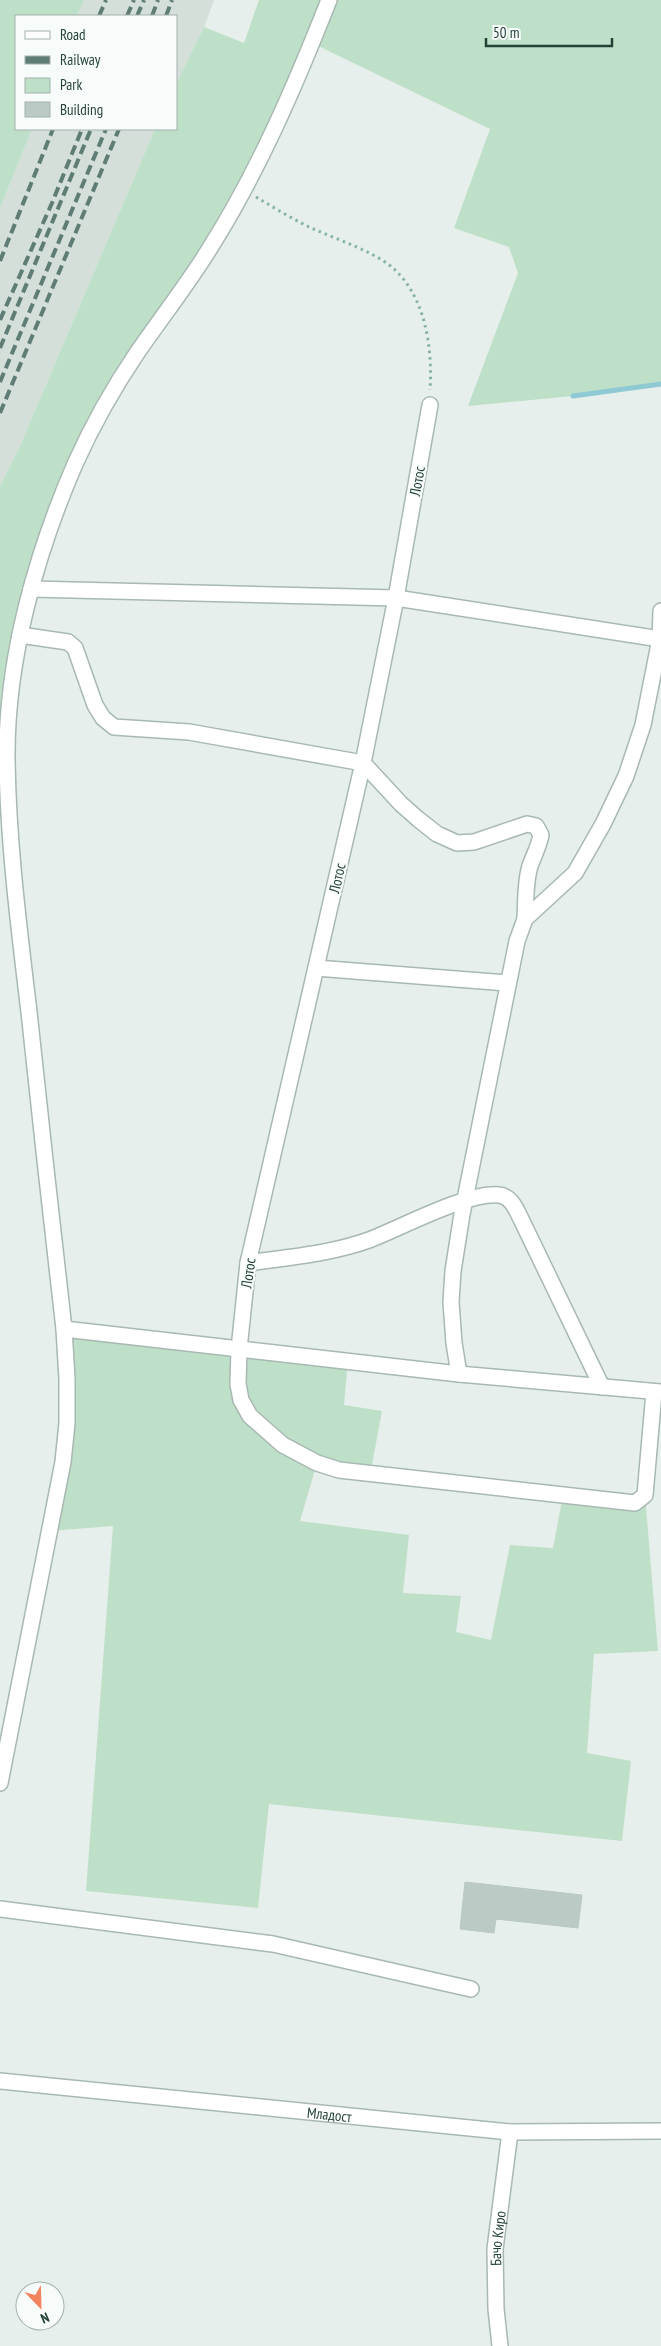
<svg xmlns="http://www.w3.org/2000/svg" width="661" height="2346" viewBox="0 0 661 2346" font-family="'PT Sans Narrow',sans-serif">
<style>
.built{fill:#d4dfda}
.green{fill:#bfe0c8}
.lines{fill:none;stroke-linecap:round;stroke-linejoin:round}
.stream{stroke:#8ec9d4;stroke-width:5}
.building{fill:#bbcac4;stroke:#b8c9c2}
.minor-casing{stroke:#a8b8b2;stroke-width:18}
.path{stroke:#86b3a5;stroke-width:3;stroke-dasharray:2.5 4;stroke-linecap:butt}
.minor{stroke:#fff;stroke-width:15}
.rail{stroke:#5f7d75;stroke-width:4;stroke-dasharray:10 5;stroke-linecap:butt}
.labels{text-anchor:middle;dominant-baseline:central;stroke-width:4.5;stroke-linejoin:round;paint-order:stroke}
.street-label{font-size:15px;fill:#24423a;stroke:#f7fbf9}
</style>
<rect width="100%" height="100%" fill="#e6efeb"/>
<!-- built -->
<path class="built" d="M84,0H214L204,27L176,84V16H77Z
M32,129H155L20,446L0,486V208Z"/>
<!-- green -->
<path class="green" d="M0,0H84L77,16H16V129H32L0,208Z
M259,0H661V384L573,396L468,406L518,273L509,247L454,228L490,129L312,43L272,137L136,355L51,524L0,753V486L20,446L155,129H176V84L204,27L244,43Z
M64,1329L348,1361L344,1405L382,1411L370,1475L317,1463L300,1521L409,1535L403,1593L461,1596L456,1632L491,1640L510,1545L553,1548L563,1495L635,1503L645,1495L658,1651L594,1654L587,1753L631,1761L622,1841L269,1804L258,1908L86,1891L113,1526L50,1531L63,1462Z"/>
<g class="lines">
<!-- stream -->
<path class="stream" d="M573,396L661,384"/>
</g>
<!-- building -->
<path class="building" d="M465,1882L582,1895L578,1928L496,1919L494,1933L460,1929Z"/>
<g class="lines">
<!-- minor casing -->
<g class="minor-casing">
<g id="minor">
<path d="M430,405L396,598L363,763L248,1263L239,1349L238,1384L241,1400L250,1416L283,1445L317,1463L339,1470L635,1503L645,1495L654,1392"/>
<path d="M31,589L396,598L660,639"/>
<path d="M20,635L68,642L75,648L95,705L103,718L114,727L189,732L363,763L401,804L418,819L437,834L457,843L474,842L527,824L536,826L541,835C539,846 534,855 530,866C525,882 526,901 525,919"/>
<path d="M316,968L507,983"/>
<path d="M248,1263C289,1257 330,1254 369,1240C401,1228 466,1192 499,1195C511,1196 516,1209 521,1219L602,1387"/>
<path d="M64,1329L459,1374L661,1392"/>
<path d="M459,1374L454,1343L451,1302L453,1271L462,1214L517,941L525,919L575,873L603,824L626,776L643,725L660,639L661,611"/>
<path d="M0,1783L63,1462L67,1423V1379L64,1329C52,1223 40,1118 29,1012C19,928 8,843 7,759C6,660 36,554 75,464C92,426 114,387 137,353C161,318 188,284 210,248C259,170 295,86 329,0"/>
<path d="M0,1909L273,1944L471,1989"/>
<path id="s1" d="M0,2081L510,2132L661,2131"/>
<path id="s2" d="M500,2346L496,2309L495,2249L510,2132"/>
</g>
</g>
<!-- path -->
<path class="path" d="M256,197C273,207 291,218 309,227C333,238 359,246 382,260C424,286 433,344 430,390"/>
<!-- minor -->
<use href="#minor" class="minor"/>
<!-- rail -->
<path class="rail" d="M99,16L106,0
M127,16L134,0
M137,16L144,0
M152,16L158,0
M166,16L172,0
M0,261L53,129
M0,320L52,203L82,129
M0,348L91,129
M0,382L106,129
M0,413L119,129"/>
</g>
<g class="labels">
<!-- street labels -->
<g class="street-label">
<text transform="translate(417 481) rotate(-80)">Лотос</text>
<text transform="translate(337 878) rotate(-77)">Лотос</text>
<text transform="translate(248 1273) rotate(-82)">Лотос</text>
<text stroke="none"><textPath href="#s1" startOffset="331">Младост</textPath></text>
<text stroke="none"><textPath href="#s2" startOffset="108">Бачо Киро</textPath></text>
</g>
</g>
<!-- legend -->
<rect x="15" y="15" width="162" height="115" fill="#f7fbf9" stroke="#a3b1ad"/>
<rect x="25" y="31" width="25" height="8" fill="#ffffff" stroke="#a3b1ad"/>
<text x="60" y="40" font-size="15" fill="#24423a">Road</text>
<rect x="25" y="56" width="25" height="8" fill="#5f7d75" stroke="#a3b1ad"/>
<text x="60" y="65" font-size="15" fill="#24423a">Railway</text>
<rect x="25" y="78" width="25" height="15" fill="#bfe0c8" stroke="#a3b1ad"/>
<text x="60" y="90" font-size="15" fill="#24423a">Park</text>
<rect x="25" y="102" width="25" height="15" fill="#bbcac4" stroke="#a3b1ad"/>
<text x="60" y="115" font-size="15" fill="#24423a">Building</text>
<!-- north arrow -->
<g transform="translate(40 2306) rotate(157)"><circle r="24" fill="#f7fbf9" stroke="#a3b1ad"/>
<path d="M0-4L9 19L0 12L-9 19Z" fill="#f4845f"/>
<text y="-8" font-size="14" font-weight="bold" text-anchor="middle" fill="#24423a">N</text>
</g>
<!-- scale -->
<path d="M486 38v8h126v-8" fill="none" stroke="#24423a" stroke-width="2.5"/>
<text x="493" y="38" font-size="15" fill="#24423a" stroke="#f7fbf9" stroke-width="4" paint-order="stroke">50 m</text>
</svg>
